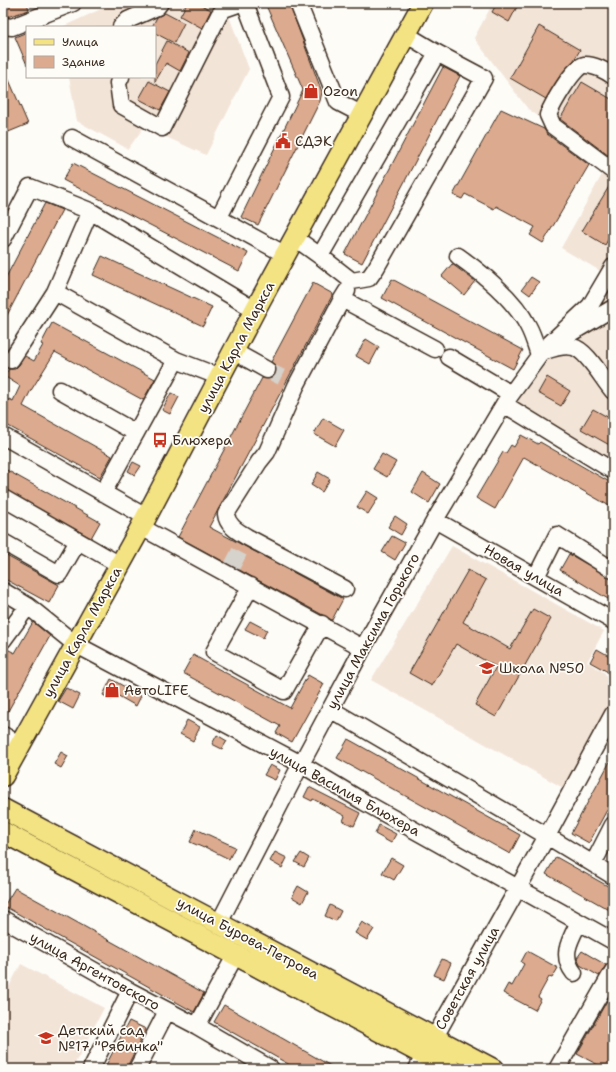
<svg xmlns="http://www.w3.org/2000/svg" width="616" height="1072" viewBox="0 0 616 1072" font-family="'Shantell Sans',sans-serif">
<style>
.built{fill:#f3e4d8}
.building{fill:#dcab8f;stroke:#3b2a1e}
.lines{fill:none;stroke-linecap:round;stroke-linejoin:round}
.minor-tunnel{stroke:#d6d2cc;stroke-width:16;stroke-dasharray:16 8;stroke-linecap:butt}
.minor-casing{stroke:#3b2a1e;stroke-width:19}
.major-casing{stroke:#3b2a1e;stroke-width:23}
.minor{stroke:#fdfcf7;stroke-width:16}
.major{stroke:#f4e382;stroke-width:20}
.labels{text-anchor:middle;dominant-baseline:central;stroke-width:3.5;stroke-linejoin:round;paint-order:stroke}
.poi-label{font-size:14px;fill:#3b2a1e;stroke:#fdfcf7;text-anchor:start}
.street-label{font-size:14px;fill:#3b2a1e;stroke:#fdfcf7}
</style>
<rect width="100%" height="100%" fill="#fdfcf7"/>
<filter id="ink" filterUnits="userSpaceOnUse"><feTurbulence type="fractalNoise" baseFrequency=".025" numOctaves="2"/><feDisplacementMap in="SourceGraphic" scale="8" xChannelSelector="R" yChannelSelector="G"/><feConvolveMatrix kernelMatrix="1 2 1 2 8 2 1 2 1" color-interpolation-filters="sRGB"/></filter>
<g filter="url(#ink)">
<!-- built -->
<path class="built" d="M114,3H224L249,69L206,155L144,127L128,149L77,121L69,77H155V27H62Z
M493,3H613V460L511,401L588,300L602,272L561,248L603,173L541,118L528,109L474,38Z
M452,546L604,631L587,662L605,673L613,696V703L567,790L371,680Z
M21,964L104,1008L72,1069H3V998Z"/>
<!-- building -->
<path class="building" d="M3,3H27L29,10L7,17Z
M187,3H197L211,10L202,28L180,16Z
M265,3H289L322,92L320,101L258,225L241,217L303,90Z
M497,3H519L509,22L492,12Z
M165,13L184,23L174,43L155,33V27H152L157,17Z
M539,26L580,50L574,60L561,74L546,99L510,78Z
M27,32V65L15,37Z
M167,41L189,53L180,71L166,63L155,82V64Z
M3,66L28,124L6,133L3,125Z
M443,67L460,76L362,263L345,254Z
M149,81L170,92L160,110L139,99Z
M582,82L613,100V159L560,119Z
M501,109L544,129L547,134L589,165L543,243L530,235L535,227L496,206L494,209L465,194L462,199L453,195Z
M73,163L248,253L239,271L63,180Z
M613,180V231L605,245L582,231Z
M45,203L62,210L3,323V283Z
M102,256L212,307L203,326L93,275Z
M452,264L475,281L464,295L442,276Z
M531,277L539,282L530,295L522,289Z
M392,279L523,350L513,369L382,298Z
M313,283L333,294L209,527L343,599L332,620L178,537L262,378H272L275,374V365L271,362Z
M52,323L155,379L143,400L55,352L30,392L23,406L112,456L100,477L3,423V409L9,399L13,401L20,386L4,376L9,369H15L19,365L25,356L34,361L43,345L41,344Z
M366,339L379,347L370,364L356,356Z
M547,377L570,391L561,406L538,393Z
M171,393L179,397L170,414L162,410Z
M593,409L613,420V447L581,429Z
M323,418L344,430L335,446L314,434Z
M521,435L538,444L540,442L613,484V508L524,457L495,509L476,498L503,452L506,453L511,445L514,447Z
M382,454L396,462L387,477L373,469Z
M133,462L141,466L135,475L128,471Z
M3,468L100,522L91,538L3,489Z
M318,472L330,479L322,492L311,485Z
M423,473L440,484L429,503L412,492Z
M367,491L378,498L368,514L357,507Z
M395,516L407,524L401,535L388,527Z
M392,536L405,543L395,560L382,552Z
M3,554L59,585L49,603L3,578Z
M569,554L613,579V602L560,570Z
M468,570L486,580L463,622L510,649L533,609L551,619L496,717L475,705L496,667L456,644L432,686L409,673Z
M250,621L267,630L263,638L245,629Z
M33,622L50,636L3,720V649H7L15,653Z
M597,649L613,658V662L608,672L590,662Z
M193,655L290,708L308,675L324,684L292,742L276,733L280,726L183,673Z
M111,679L141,696L136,706L115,694L112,700L103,695Z
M66,688L80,695L73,709L58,701Z
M187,720L200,727L193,741L180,734Z
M217,735L227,741L222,749L212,744Z
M348,739L520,835L510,854L337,758Z
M61,752L68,756L61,768L54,764Z
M613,756V799L589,843L571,833Z
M270,765L280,770L275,780L264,775Z
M309,787L360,813L354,826L343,821L345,816L313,799L312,801L304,797Z
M379,825L396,834L391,843L375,834Z
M196,829L235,847L229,859L205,847L204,848L190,842Z
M275,852L287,858L282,868L270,861Z
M301,853L309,858L304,867L295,862Z
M556,857L613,889V912L546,874Z
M391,858L403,865L394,880L382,873Z
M298,886L308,892L302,903L292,897Z
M15,888L204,993L194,1012L4,906Z
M330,905L341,911L336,921L325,916Z
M362,922L374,929L367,940L355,933Z
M527,951L558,968L552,978L549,977L538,997L541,999L535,1010L503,993L508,984L512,986L524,964L521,962Z
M582,951L606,965L599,976L580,965L577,958Z
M442,959L451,963L444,979L434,975Z
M613,990V1069H606L577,1054Z
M224,1005L336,1069H297L214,1022Z
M129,1021L146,1029L126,1069H104Z"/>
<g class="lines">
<!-- minor-tunnel -->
<path class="minor-tunnel" d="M267,370L287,380
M232,566L243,545"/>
<!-- minor casing -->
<g class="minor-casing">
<path id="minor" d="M298,3L338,102L363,115
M3,26L12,27L73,3
M121,27L128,20L157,7L160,3
M613,76C606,71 593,64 584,65C573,67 552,105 548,115L553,126L613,171
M121,77L118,83L121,105L162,128L219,15L224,9L241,3
M72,138L286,255
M90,211L55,292L176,360L220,377
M219,217L281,97L245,3
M295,238L320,256L437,53L407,35
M3,239L30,187L90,211L255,310
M320,256L352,281L369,278L376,268L484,78L437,53
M458,256C482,273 514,299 528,326C533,335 536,346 539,355
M347,291L342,299L435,349
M342,299L296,386L267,452L259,462L226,514C227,526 239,532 247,537L345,589
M571,333L613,308
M233,351L267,370
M542,352C551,349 563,344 573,347C587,350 603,380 613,391
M449,357L511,394
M11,360L55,292
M60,390L136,433
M504,404L613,471
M3,436L146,517
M103,493L176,360
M3,498L120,565
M435,520L613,621
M141,527L363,648
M3,542L59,574L78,541
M536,577L557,535L613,570
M251,586L214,652L284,691L322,624
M3,591L28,606
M3,640L28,606L75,644L301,764L364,802L613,941
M330,709L547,836L417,1069
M613,714L547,836L613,876
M3,735L20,745
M593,864L613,825
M3,919L130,991L197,1026L236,954
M219,923L301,764L363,648L435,520L504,404L544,349L590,306L613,267
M574,973C560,955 570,940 579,922
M197,1026L271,1069
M91,1069L130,991
M137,1069L167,1011
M557,1069L613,971"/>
</g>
<!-- major casing -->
<g class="major-casing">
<path id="major" d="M3,776L141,527L255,310L423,3
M3,809L493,1069
M3,832L451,1069"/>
</g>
<!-- minor -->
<use href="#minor" class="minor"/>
<!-- major -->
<use href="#major" class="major"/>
</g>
</g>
<!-- icons -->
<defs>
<g id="shop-bare" transform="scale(1.2)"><path d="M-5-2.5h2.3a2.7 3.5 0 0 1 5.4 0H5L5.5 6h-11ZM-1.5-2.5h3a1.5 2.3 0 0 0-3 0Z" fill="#c8321e" stroke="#fdfcf7" stroke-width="2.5" paint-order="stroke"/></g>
<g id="civic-bare" transform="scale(1.2)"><path d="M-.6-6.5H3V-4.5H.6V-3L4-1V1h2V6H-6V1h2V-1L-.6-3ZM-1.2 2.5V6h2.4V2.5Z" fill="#c8321e" stroke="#fdfcf7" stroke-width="2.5" paint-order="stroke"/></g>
<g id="bus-bare" transform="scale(1.2)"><path d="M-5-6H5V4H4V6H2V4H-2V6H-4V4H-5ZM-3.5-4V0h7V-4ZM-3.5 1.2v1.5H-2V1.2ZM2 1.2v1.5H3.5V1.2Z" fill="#c8321e" stroke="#fdfcf7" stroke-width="2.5" paint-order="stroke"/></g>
<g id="school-bare" transform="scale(1.2)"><path d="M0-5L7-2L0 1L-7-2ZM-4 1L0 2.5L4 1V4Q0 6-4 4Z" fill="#c8321e" stroke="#fdfcf7" stroke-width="2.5" paint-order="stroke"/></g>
</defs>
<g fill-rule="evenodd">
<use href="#shop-bare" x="311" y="91"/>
<use href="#civic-bare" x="283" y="141"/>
<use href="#bus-bare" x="160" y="440"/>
<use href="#school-bare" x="487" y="668"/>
<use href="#shop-bare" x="112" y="690"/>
<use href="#school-bare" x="46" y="1038"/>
</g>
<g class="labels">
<!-- poi labels -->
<g class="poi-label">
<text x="323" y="91">Ozon</text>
<text x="295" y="141">СДЭК</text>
<text x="172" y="440">Блюхера</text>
<text x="499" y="668">Школа №50</text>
<text x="124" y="690">АвтоLIFE</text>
<text x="58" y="1030">Детский сад<tspan x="58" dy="16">№17 "Рябинка"</tspan></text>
</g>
<!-- street labels -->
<g class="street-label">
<text transform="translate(236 347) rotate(-62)">улица Карла Маркса</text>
<text transform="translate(524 570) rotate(30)">Новая улица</text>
<text transform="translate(373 631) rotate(-61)">улица Максима Горького</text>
<text transform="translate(82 632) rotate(-61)">улица Карла Маркса</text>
<text transform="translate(345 791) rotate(29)">улица Василия Блюхера</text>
<text transform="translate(248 938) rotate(28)">улица Бурова-Петрова</text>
<text transform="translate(95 971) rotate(29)">улица Аргентовского</text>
<text transform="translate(467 978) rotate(-61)">Советская улица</text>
</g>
</g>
<!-- margin -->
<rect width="616" height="1072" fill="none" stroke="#fdfcf7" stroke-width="16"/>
<rect x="8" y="8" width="600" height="1056" fill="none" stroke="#3b2a1e" stroke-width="1.5" filter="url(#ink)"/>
<!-- legend -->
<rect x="26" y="26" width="130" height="52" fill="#fdfcf7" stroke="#afa8a0"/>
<rect x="34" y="39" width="20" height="6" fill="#f4e382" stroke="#afa8a0"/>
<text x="62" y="46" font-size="12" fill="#3b2a1e">Улица</text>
<rect x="34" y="56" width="20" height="12" fill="#dcab8f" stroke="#afa8a0"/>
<text x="62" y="66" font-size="12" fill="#3b2a1e">Здание</text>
</svg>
